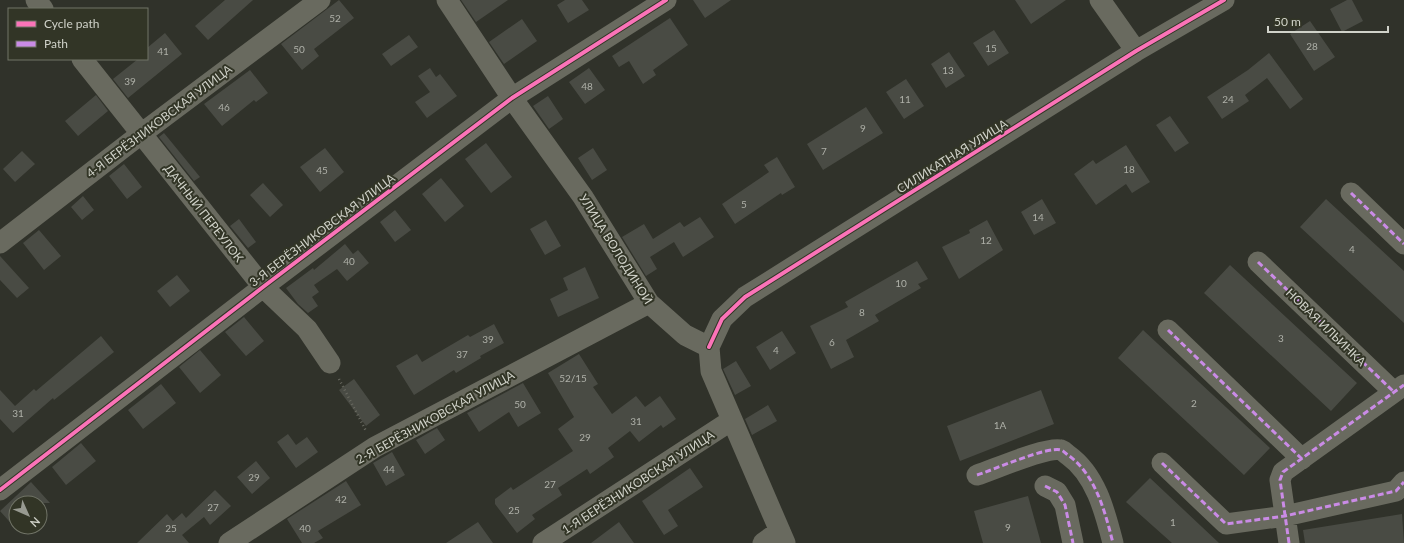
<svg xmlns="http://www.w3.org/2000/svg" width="1404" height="543" viewBox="0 0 1404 543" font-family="Lato,sans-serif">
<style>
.building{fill:#494b44}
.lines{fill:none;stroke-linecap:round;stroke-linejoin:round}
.path{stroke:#696a61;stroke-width:2.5;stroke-dasharray:1 3;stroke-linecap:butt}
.minor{stroke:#696a5f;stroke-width:21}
.quiet{stroke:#ca8be6;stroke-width:3;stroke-dasharray:6 3;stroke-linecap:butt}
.cycleway-casing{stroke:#323526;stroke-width:6}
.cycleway{stroke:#fb73b8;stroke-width:4}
.labels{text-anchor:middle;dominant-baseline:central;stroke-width:4;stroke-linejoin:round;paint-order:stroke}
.number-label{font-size:10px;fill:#aeb0a8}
.street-label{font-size:12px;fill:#d0d2c9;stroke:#323526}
</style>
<rect width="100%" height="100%" fill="#30322a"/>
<!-- building -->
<path class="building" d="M225,0H253L208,40L195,26Z
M339,0L354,18L314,49L319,56L302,70L281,44Z
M461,0H508L476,22Z
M565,0H582L589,10L568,23L557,5Z
M693,0H731L705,18Z
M1015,0H1066L1031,24Z
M1347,0H1352L1363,21L1342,32L1330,9Z
M670,18L688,45L653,70L656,75L643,84L629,61L619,67L612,56Z
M522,19L537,41L504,64L489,42Z
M1310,21L1335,57L1314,71L1290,34Z
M994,30L1009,53L988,66L973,43Z
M165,33L182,54L128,98L113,79L138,59H147V48Z
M409,35L418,47L391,66L382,54Z
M949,52L965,76L946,88L931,64Z
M1269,53L1303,99L1290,109L1267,78L1245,95L1249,101L1222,119L1207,97L1248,70Z
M430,68L436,77L440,74L457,96L427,118L415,102L430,92L418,76Z
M589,68L605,90L585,104L569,82Z
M250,70L268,93L256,102L254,100L222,126L204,104Z
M906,79L924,106L904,119L886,92Z
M96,95L108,111L78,136L65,121Z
M548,96L563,119L549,129L533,106Z
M866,107L883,133L823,170L807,144Z
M1170,116L1189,143L1175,152L1156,125Z
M164,133L200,177L194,181L159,137Z
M486,143L512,177L491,193L465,159Z
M1126,145L1150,182L1132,193L1126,184L1096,205L1074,174L1093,160L1096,164Z
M325,148L344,172L320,192L300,167Z
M593,148L607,170L592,180L578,158Z
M22,151L35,164L15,182L3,169Z
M777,157L795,187L782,195L781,193L735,224L722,204L769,172L764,165Z
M124,164L142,187L127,199L109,176Z
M441,178L464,206L445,222L422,194Z
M263,183L283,205L270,217L250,195Z
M83,196L94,210L82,220L71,207Z
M1042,199L1056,223L1034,235L1021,212Z
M1326,199L1404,271V323L1300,227Z
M395,210L411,230L395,242L380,222Z
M700,217L714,237L683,257L674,242L650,257L657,269L646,276L622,237L644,224L653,239L680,222L684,227Z
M239,219L256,242L248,248L230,226Z
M546,220L561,246L545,255L530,229Z
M987,220L1003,250L959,279L942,247L970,233L969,230Z
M39,230L61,256L44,270L23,243Z
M345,244L353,254L358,250L369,263L347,281L337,269L314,285L319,292L312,297L318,306L308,313L298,304L286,288L313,268L314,270Z
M0,256L29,288L17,298L0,280Z
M917,261L928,279L918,284L921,288L875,315L879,321L846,340L854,357L831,369L810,326L848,307L845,302Z
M1230,265L1357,383L1331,411L1204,293Z
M585,267L599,298L558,317L550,299L568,290L563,278Z
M177,275L190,291L170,307L157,291Z
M244,317L264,341L246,356L225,332Z
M494,324L504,343L480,356L481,358L456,373L454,370L414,395L396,366L417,354L422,362L468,335L470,337Z
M1143,330L1270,448L1244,475L1118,358Z
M782,331L796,353L770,370L756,347Z
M101,336L114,352L54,400L53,398L13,433L0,419V390L15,406L34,389L36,391Z
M200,350L221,375L200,393L179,367Z
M579,354L598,384L593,387L612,414L636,396L645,407L660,396L676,419L663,428L661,425L639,442L630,431L608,448L614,457L590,474L587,469L558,488L562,495L532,515L535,519L517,533L495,504V499L511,487L513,490L573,451L558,429L574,417L548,373Z
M736,361L751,386L735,395L723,369Z
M354,379L380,415L366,426L339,390Z
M523,383L541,413L518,427L509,412L479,432L467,413Z
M161,384L176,403L143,429L128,410Z
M1041,390L1054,424L960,461L947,426Z
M768,405L777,421L752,435L745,419Z
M437,428L445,440L425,454L416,440Z
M288,434L296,445L307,437L318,452L296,468L277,442Z
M81,443L96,461L66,485L52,467Z
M392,452L405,475L386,486L373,463Z
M256,461L270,478L252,494L237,477Z
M690,468L703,487L668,510L678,526L664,535L642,501Z
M1150,478L1219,543H1172L1126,502Z
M346,481L361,505L318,531L323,538L314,543H302L287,519Z
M31,482L50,503H16V529L0,511Z
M215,490L231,506L210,525L204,517L182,535L189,543H137L167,514L173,521L182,513L186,518Z
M1028,496L1041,543H983L974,511Z
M1402,514L1404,543H1305L1303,530Z
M478,522L493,543H446Z
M619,522L634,543H591Z"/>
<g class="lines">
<!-- path -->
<path class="path" d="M339,379L366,431"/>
<!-- minor -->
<path class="minor" d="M36,0L43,9
M447,0L512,98L583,197L649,303L685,335L709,347
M1100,0L1136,51
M82,59L263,287L307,329L330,363
M1351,193L1404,244
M0,243L141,134L320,0
M1258,262L1394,392
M1168,330L1302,459
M709,347L722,319L745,297L1136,51L1224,0
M709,347L711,371L785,543
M1162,463L1226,524L1285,516L1396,491L1404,482
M977,475C993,470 1047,446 1061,450C1063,450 1066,454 1068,455C1096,475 1105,512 1113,543
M1045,486L1057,492L1065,505L1073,543
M0,490L263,287L512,98L666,0
M229,543L375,447L649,303
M543,543L732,420
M763,543L780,531
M1289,543L1280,480L1283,472L1404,385"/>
<!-- quiet -->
<path class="quiet" d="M1351,193L1404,244
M1258,262L1394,392
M1168,330L1302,459
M1162,463L1226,524L1285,516L1396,491L1404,482
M977,475C993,470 1047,446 1061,450C1063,450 1066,454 1068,455C1096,475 1105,512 1113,543
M1045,486L1057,492L1065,505L1073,543
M1289,543L1280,480L1283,472L1404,385"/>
<!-- cycleway casing -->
<g class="cycleway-casing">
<path id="cycleway" d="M709,347L722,319L745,297L1136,51L1224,0
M0,490L263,287L512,98L666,0"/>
</g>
<!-- cycleway -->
<use href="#cycleway" class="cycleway"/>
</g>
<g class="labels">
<!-- number labels -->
<g class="number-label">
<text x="335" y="18">52</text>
<text x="1312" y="46">28</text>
<text x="991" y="48">15</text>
<text x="299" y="49">50</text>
<text x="163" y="51">41</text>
<text x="948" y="70">13</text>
<text x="130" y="81">39</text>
<text x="587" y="86">48</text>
<text x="905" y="99">11</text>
<text x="1228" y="99">24</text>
<text x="224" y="107">46</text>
<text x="863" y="128">9</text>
<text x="824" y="151">7</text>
<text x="1129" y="169">18</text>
<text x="322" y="170">45</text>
<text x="744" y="204">5</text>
<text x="1038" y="217">14</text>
<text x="986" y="240">12</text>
<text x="1352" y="249">4</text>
<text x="349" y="261">40</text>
<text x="901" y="283">10</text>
<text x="862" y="312">8</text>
<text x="1281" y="338">3</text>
<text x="488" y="339">39</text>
<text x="832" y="342">6</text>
<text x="776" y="350">4</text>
<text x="462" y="354">37</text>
<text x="573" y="378">52/15</text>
<text x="1194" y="403">2</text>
<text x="520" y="404">50</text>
<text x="18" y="413">31</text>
<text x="636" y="421">31</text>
<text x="1000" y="425">1А</text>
<text x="585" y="437">29</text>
<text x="389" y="469">44</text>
<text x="254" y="477">29</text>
<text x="550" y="484">27</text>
<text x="341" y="499">42</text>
<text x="213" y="507">27</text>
<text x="514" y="510">25</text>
<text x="1173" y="522">1</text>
<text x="1008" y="527">9</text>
<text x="171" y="528">25</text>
<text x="305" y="528">40</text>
</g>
<!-- street labels -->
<g class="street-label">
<text transform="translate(159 121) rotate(-37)">4-Я БЕРЁЗНИКОВСКАЯ УЛИЦА</text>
<text transform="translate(952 156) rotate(-32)">СИЛИКАТНАЯ УЛИЦА</text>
<text transform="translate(204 213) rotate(52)">ДАЧНЫЙ ПЕРЕУЛОК</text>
<text transform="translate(322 230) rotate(-37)">3-Я БЕРЁЗНИКОВСКАЯ УЛИЦА</text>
<text transform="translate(616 249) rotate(58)">УЛИЦА ВОЛОДИНОЙ</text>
<text transform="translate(1326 327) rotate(44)">НОВАЯ ИЛЬИНКА</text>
<text transform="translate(435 417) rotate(-29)">2-Я БЕРЁЗНИКОВСКАЯ УЛИЦА</text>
<text transform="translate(638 482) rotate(-33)">1-Я БЕРЁЗНИКОВСКАЯ УЛИЦА</text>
</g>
</g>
<!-- legend -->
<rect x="8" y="8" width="140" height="52" fill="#323526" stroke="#717467"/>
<rect x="16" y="21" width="20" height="6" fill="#fb73b8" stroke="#717467"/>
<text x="44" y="28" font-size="12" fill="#d0d2c9">Cycle path</text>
<rect x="16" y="41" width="20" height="6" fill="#ca8be6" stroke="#717467"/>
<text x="44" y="48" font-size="12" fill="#d0d2c9">Path</text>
<!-- north arrow -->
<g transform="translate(28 515) rotate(135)"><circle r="19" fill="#323526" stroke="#717467"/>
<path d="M0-3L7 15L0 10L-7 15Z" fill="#989a91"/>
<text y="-6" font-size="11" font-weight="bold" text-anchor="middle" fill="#d0d2c9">N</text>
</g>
<!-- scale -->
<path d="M1268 26v6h120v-6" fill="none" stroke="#d0d2c9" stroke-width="2"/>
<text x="1274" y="26" font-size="12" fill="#d0d2c9" stroke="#323526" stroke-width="3" paint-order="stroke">50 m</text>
</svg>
